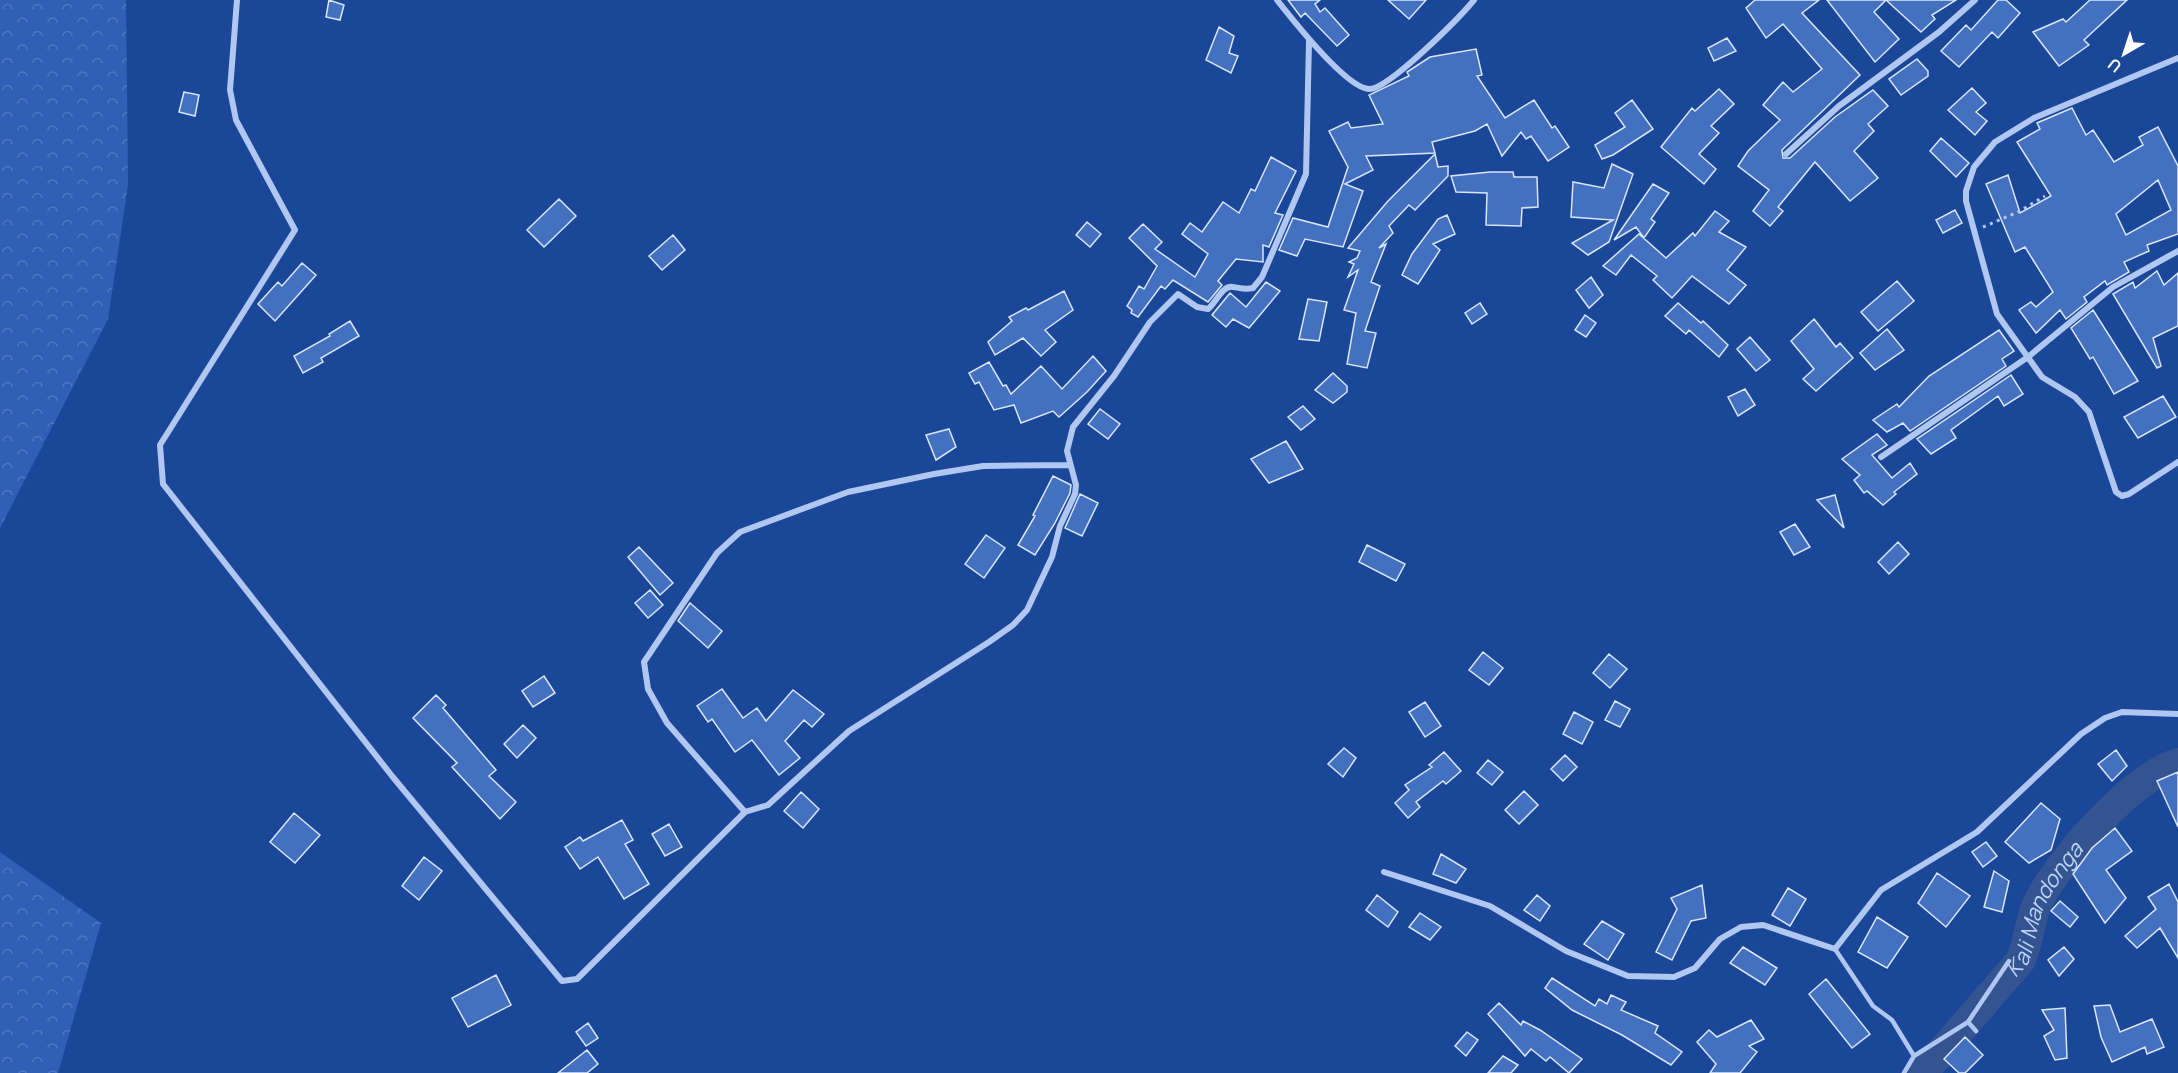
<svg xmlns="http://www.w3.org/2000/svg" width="2178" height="1073" viewBox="0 0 2178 1073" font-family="Manrope,sans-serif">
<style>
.park{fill:url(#park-crowns)}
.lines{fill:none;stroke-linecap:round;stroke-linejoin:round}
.river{stroke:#345491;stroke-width:30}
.building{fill:#4470c0;stroke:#d8e5fb;stroke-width:1.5;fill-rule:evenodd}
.path{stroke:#b0c8f1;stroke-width:3;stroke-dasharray:3 4.5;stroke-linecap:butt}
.service{stroke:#b0c8f1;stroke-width:4.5}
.minor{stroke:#b0c8f1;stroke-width:6}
.labels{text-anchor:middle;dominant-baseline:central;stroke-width:6;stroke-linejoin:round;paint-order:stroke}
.water-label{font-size:22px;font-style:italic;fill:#bdd2f7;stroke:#1b4799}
</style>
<defs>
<pattern id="park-crowns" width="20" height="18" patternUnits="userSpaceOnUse" patternTransform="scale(1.5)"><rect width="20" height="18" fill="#2f60b6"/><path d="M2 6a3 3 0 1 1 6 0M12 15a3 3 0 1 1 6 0" fill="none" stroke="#4e78c1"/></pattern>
</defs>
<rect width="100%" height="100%" fill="#1b4799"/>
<!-- park -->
<path class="park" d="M0,0H126L128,185L108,319L0,528Z
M0,852L101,923L58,1073H0Z"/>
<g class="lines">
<!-- river -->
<path class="river" id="s1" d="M1923,1073L2021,960C2028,943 2030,922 2036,906C2056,863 2132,777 2178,763"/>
</g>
<!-- building -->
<path class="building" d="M329,0L344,5L340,20L326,17Z
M1288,0H1320L1315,4L1320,12L1325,8L1349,35L1337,46L1305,13L1301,17Z
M1388,0H1426L1409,19Z
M1755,0H1819L1802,13L1860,75L1782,150L1783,158H1790L1835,117L1873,90L1888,106L1868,124L1874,131L1854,151L1878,178L1850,201L1815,162L1778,207L1783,211L1770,226L1753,211L1769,190L1738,166L1748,151L1780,120L1763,105L1783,82L1793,92L1822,69L1783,24L1766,38L1746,8Z
M1827,0H1956L1932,15L1935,19L1921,32L1886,0L1874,12L1899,39L1875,62Z
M1998,0H2006L2020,13L1998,38L1992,32L1959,67L1941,51L1966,25L1971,30Z
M2090,0H2127L2084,40L2089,45L2059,66L2033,32L2063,19L2066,22Z
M1219,27L1234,36L1229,53L1238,56L1231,73L1206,60Z
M1727,38L1736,51L1714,61L1708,48Z
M1476,49L1482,75L1477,76L1505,118L1534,100L1552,128L1555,126L1569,147L1548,161L1531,136L1526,139L1521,132L1502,156L1487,124L1475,131L1432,142L1435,153L1366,156L1373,170L1345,184L1363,191L1343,247L1305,239L1297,256L1279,250L1293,218L1328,227L1348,167L1329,131L1348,122L1351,128L1383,124L1369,95L1409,76L1407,72L1430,57Z
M1917,59L1928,71V76L1901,95L1889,79Z
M1972,88L1986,103L1976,112L1987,121L1975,135L1948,110Z
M1719,89L1734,104L1711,126L1719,133L1699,154L1716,169L1704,184L1661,147L1692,108L1695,111Z
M184,92L199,95L195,116L179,112Z
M1632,100L1653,129L1613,155L1602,159L1595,145L1625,127L1615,113Z
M2072,108L2086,135L2093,130L2114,162L2143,145L2139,137L2158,127L2178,166V234L2147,245L2149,251L2124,262L2129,272L2107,285L2105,281L2084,297L2087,302L2066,319L2060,310L2036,333L2019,310L2031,302L2036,307L2053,292L2025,247L2015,252L1986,184L2008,175L2020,213L2051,196L2017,142L2040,129L2037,123ZM2158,180L2171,210L2126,235L2116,214Z
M1941,138L1969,163L1956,177L1930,151Z
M1435,154L1438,167L1448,166V176L1415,210L1409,205L1389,226L1393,233L1379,248L1386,244L1371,282L1380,286L1365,331L1376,333L1367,368L1347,364L1356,313L1344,310L1358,270L1348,277L1354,264L1349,262L1357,258L1360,251L1348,248L1388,201Z
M1271,157L1296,171L1275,213L1283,215L1269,247L1263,245V262L1236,259L1218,281L1222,285L1208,302L1173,280L1165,289L1161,286L1138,317L1131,313L1132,310L1127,306L1139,286L1144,289L1157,266L1129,238L1143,224L1162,242L1155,249L1195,277L1208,254L1182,234L1190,223L1202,232L1223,202L1239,213L1251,189L1255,191Z
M1612,164L1633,174L1609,242L1588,255L1572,243L1613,220L1571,217L1573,182L1604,188Z
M1490,172H1513L1514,177H1537L1538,207L1522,208L1521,226L1486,225L1487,193L1456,192L1451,176Z
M1653,184L1669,193L1651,219L1655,222L1644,238L1636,227L1614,240Z
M559,199L576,216L544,247L527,230Z
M1955,210L1962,223L1943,233L1936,220Z
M1715,211L1729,221L1719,232L1746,247L1727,270L1746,285L1729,304L1692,276L1672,298L1653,280L1657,276L1631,255L1616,275L1603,266L1639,234L1666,258L1693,233L1695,236Z
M1447,215L1455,234L1433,244L1440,250L1418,284L1402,275L1412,254L1438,219Z
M1087,222L1101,234L1090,247L1076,235Z
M673,235L685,250L662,270L649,256Z
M302,263L316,275L275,321L258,304L278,282L282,286Z
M2157,271L2164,285L2178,273V326L2153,338L2161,366L2157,368L2113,294L2133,282L2135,288Z
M1591,277L1603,295L1589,308L1576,290Z
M1897,281L1914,301L1878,331L1861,312Z
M1266,282L1280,291L1249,328L1233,319L1226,327L1212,315L1230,293L1246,307Z
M1064,291L1073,310L1045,330L1056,342L1041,356L1023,338L995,355L988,342L1012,321L1009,317L1026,308L1028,310Z
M1308,299L1327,302L1319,341L1299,339Z
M1480,303L1487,314L1472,324L1465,313Z
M1678,303L1701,323L1703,321L1728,345L1719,357L1689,330L1686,334L1665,316Z
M2093,310L2138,381L2114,394L2093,357L2090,359L2071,328Z
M1585,315L1596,323L1586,337L1575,330Z
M1814,319L1836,347L1840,343L1853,358L1816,391L1803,379L1814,369L1791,341Z
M350,321L359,336L321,358L323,362L303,373L294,356L330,336L329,334Z
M1887,329L1904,350L1875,370L1860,353Z
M1999,330L2014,351L2002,359L2006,366L1910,431L1903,423L1887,432L1873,420L1897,404L1899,407L1929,376Z
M1750,337L1770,360L1756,371L1737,349Z
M1093,356L1106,371L1087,392L1059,417L1053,411L1021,423L1014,405L994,410L979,382L975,384L969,373L989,362L1003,386L1006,385L1011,394L1041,366L1062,389Z
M1333,373L1347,386V392L1333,403L1315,390Z
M2011,375L2023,394L2004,406L1998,396L1951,430L1956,438L1931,454L1917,439Z
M1745,389L1755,405L1738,416L1728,397Z
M2163,396L2176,417L2138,438L2124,417Z
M1303,406L1315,419L1301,430L1288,417Z
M1100,409L1120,424L1108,439L1088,424Z
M949,429L956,447L936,460L926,435Z
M1877,434L1887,445L1872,455L1892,478L1910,463L1917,474L1894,492L1896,494L1883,505L1867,491L1864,493L1854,480L1860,475L1842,459Z
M1286,441L1303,469L1269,483L1251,459Z
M1053,476L1071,485L1070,493L1055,523L1035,555L1018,545L1035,516L1033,515Z
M1080,494L1098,503L1082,536L1065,528Z
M1835,495L1844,528L1817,500Z
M1795,524L1810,547L1794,555L1780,532Z
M986,535L1005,548L984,578L965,564Z
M1898,542L1909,554L1889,574L1878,562Z
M1367,545L1405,564L1396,581L1359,562Z
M639,547L673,583L660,595L628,557Z
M650,590L663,605L648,618L635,603Z
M690,603L722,631L708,648L678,621Z
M1483,652L1503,668L1489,685L1469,670Z
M1609,654L1627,669L1610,688L1593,673Z
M544,676L555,693L533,707L522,691Z
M722,689L743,718L757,708L766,721L793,690L824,714L812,727L804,720L785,741L800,758L779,775L752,740L735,752L712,719L708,722L697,706Z
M436,695L446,705L443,708L496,770L489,776L516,802L500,819L452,767L457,763L413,718Z
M1615,701L1630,709L1620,727L1605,720Z
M1425,702L1441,726L1425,737L1409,712Z
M1574,712L1593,722L1582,744L1563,734Z
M523,725L536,738L517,758L504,744Z
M1344,748L1356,758L1343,777L1328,764Z
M2116,750L2127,766L2112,781L2098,764Z
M1444,752L1461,771L1446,784L1443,781L1416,802L1420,807L1408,818L1395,803L1409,790L1405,785L1432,767L1429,765Z
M1565,755L1577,767L1563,781L1551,769Z
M1488,760L1503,772L1492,785L1477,773Z
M2178,772V827L2157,781Z
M1524,791L1538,805L1519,824L1505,810Z
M801,792L819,809L803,828L784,811Z
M2041,803L2060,819L2051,850L2029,863L2005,842Z
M294,813L320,835L295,863L270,842Z
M622,820L633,840L625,844L649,884L624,899L598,857L580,869L565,847L580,837L583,841Z
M669,824L682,847L665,856L652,834Z
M2115,828L2132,851L2106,870L2126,898L2105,923L2073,874L2092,848Z
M1986,842L1997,856L1983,867L1972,852Z
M1441,854L1466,869L1456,883L1433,874Z
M424,857L442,871L419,900L402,886Z
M1994,871L2009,881L2002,912L1984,907Z
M1937,873L1970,896L1946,927L1918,903Z
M2169,884L2178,902V958L2160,928L2137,948L2125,936L2156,909L2148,897Z
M1702,885L1706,918L1691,921L1672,960L1656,952L1677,909L1671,898Z
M1788,888L1806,899L1790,926L1772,915Z
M1377,895L1398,912L1388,927L1366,910Z
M1537,895L1550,906L1540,921L1524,910Z
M2060,901L2078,917L2070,927L2051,911Z
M1420,913L1441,927L1430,940L1409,927Z
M1877,917L1908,937L1887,968L1858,952Z
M1602,921L1624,934L1608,960L1584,944Z
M1743,947L1777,968L1765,985L1730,963Z
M2064,947L2074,959L2059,976L2048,960Z
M496,975L511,1005L468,1027L452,998Z
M1552,978L1595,1006L1599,999L1607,1004L1611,995L1626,1002L1621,1010L1658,1026L1655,1033L1682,1052L1671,1065L1622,1035L1572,1010L1545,988Z
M1826,979L1870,1034L1852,1048L1809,994Z
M1499,1003L1521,1025L1523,1021L1540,1030L1582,1059L1569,1073L1550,1057L1546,1061L1531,1049L1525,1056L1488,1014Z
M2110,1005L2120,1032L2152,1019L2164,1047L2147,1054L2145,1047L2112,1062L2101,1037L2094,1006Z
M2065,1008L2067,1058L2055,1060L2044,1036L2054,1030L2042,1010Z
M1751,1020L1764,1039L1749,1046L1757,1052L1740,1073H1710L1716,1064L1697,1042L1709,1030L1717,1037Z
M588,1023L598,1038L586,1046L576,1032Z
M1467,1032L1478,1040L1466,1056L1455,1046Z
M1965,1037L1983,1055L1965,1073H1959L1944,1059Z
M587,1050L598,1064L587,1073H558Z
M1503,1056L1518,1065L1511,1073H1488Z"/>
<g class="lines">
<!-- path -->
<path class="path" d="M1983,227L2018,212L2045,196"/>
<!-- service -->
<path class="service" d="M1835,949L1873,1006L1892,1020L1914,1056L1968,1022L2009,961
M1968,1022L1976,1031
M1904,1073L1914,1056"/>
<!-- minor -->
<path class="minor" d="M237,0L230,90L236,120L295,230L160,445L163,484L392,776L562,981L577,979L745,812L667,723L648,689L644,662L717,553L740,532L848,492L934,474L983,466L1070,465
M1277,0C1292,19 1346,88 1369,89C1388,90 1460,17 1474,0
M2178,58L2034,118L1995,142L1974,167L1966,191V201L1997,314L2042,377L2075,397L2089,412L2116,492L2122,496L2129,494L2178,462
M1786,154L1839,106L1939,32L1975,0
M1881,457L2028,357L2113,287L2178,251
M745,812L768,805L849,731L989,642L1013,625L1027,610L1052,557L1060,526L1075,494L1076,485L1067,451L1073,427L1114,376L1150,322L1178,294L1197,307L1208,309C1216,303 1222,285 1233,287C1241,288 1245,290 1253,288L1262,277L1306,174L1309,41
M1384,872L1490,906L1566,951L1628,976L1674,977L1695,968L1720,939L1741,927L1763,925L1835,949L1881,890L1977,832L2081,734L2105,718L2122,712L2178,714"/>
</g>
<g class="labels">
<!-- water labels -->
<g class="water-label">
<text stroke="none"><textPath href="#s1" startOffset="206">Kali Mandonga</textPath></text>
</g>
</g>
<!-- north arrow -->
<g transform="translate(2124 54) rotate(219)" stroke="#1b4799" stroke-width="4.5" paint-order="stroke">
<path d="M0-4.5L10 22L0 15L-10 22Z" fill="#ffffff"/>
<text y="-9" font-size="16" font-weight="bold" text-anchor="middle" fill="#ffffff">U</text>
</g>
</svg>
